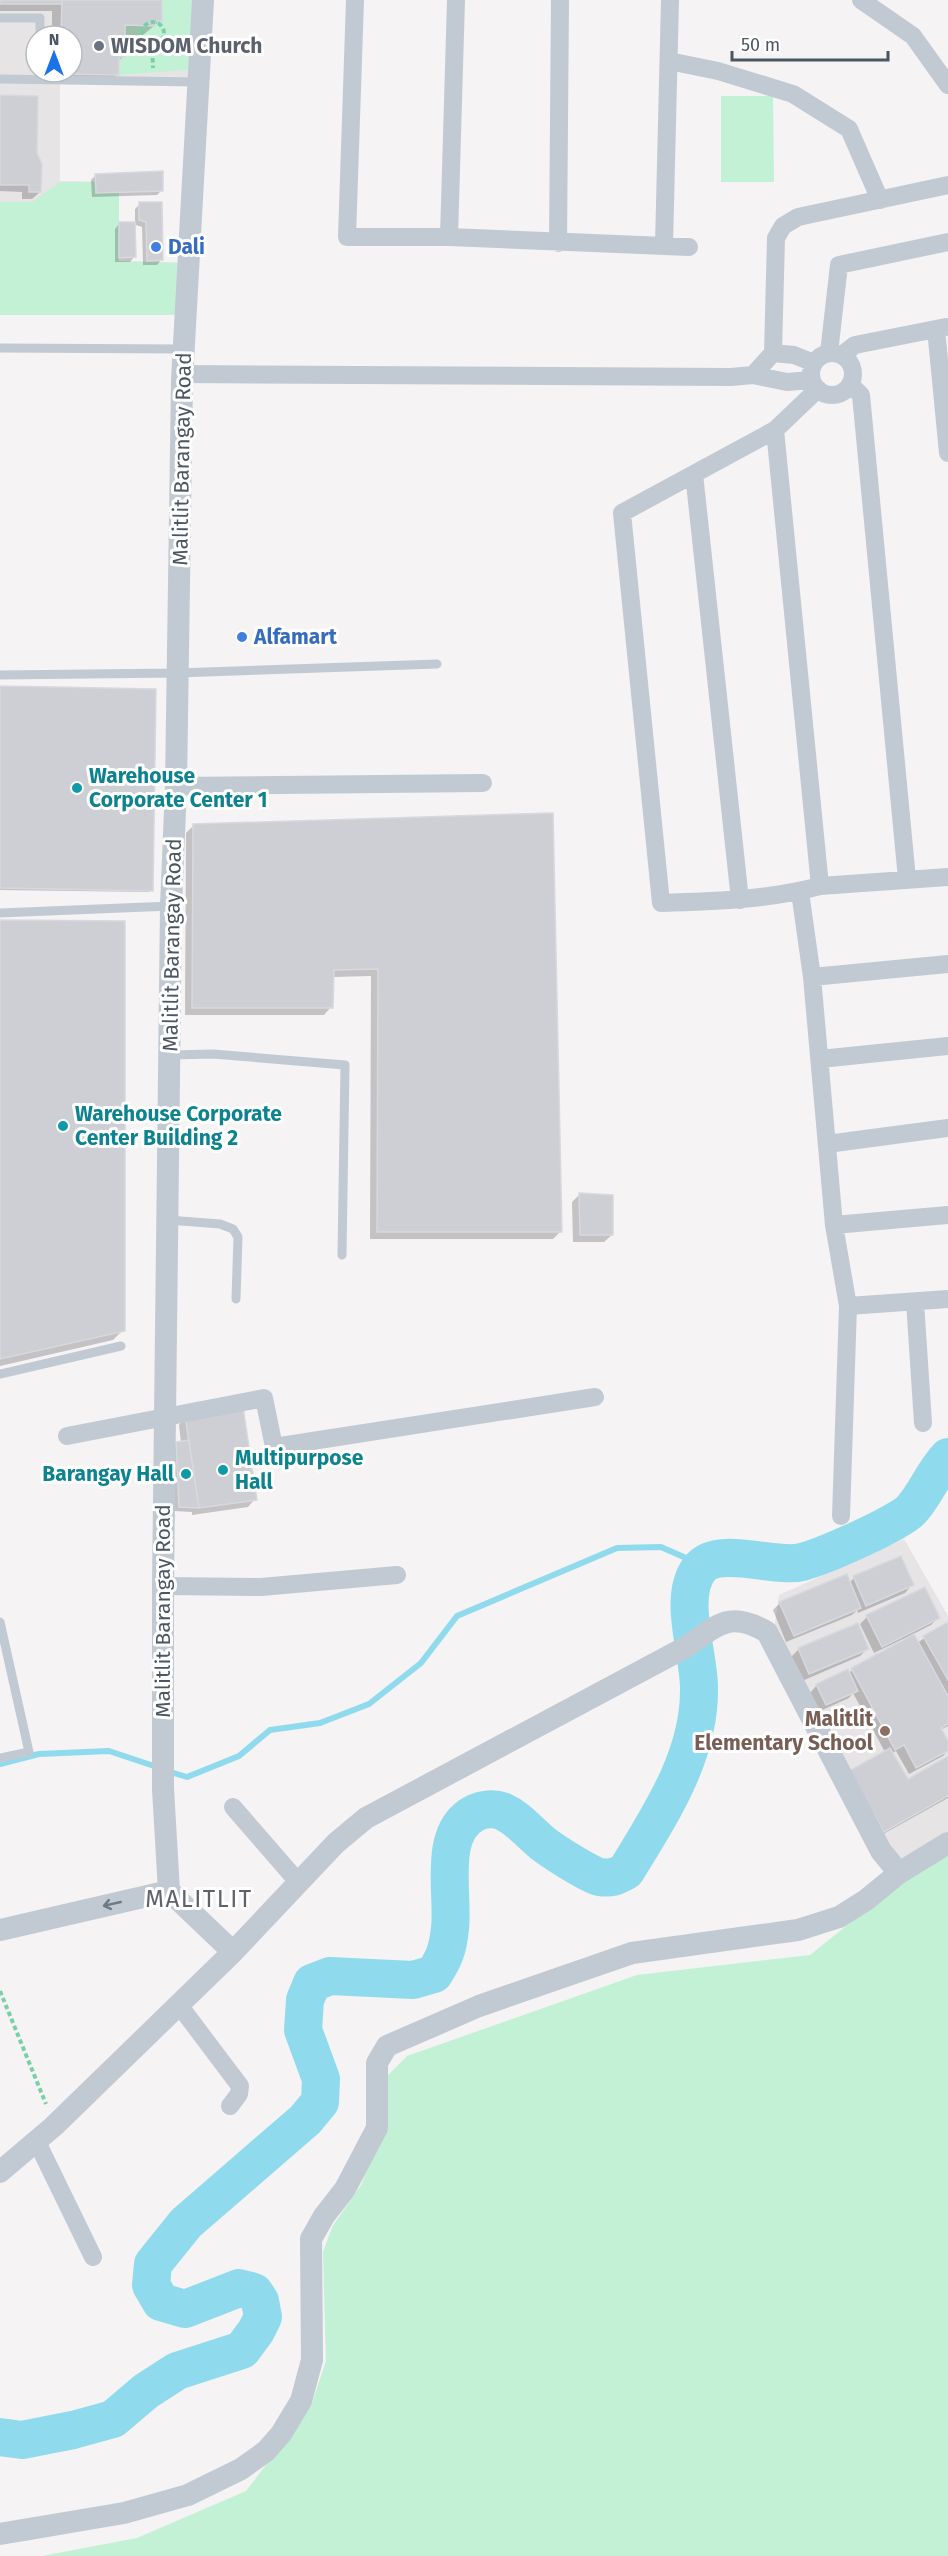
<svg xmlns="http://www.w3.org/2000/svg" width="948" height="2556" viewBox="0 0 948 2556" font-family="'Fira Sans',sans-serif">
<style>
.education{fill:#e6e4e5;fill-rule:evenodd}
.green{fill:#c3f1d5}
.shadow{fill:#0003}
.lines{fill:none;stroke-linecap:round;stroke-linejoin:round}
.stream{stroke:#90daee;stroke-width:6}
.river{stroke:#90daee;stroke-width:38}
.building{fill:#cdcfd5;stroke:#d7d9de;stroke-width:1.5}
.path{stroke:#7ad0a6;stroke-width:4;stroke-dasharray:4.5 3;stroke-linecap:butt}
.service{stroke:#c1cad2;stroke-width:9}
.minor{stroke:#c1cad2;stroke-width:18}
.tertiary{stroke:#c1cad2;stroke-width:22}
.oneway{stroke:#6e7983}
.worship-dot{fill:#6b7280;stroke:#fff;stroke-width:2}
.shop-dot{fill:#3f7fe0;stroke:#fff;stroke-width:2}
.culture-dot{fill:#0f9aa8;stroke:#fff;stroke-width:2}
.education-dot{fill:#8d6e63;stroke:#fff;stroke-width:2}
.labels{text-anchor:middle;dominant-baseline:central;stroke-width:6;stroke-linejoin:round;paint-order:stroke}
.worship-label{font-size:21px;font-weight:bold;fill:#5b616d;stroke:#fff;text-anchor:start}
.shop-label{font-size:21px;font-weight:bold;fill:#366cbe;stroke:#fff;text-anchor:start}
.street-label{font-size:21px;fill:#4a5661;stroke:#fff}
.culture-label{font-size:21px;font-weight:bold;fill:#0d838f;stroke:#fff;text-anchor:start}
.education-label{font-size:21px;font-weight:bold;fill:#785e54;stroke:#fff;text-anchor:end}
.quarter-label{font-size:24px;letter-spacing:1.5px;fill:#5f6368;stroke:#fff}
</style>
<rect width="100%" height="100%" fill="#f5f3f3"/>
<!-- education -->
<path class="education" d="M0,0H199V60L188,70V84H60V181L119,182V261L188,263L0,315ZM36,36H72V72H36Z
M904,1539L948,1616V1833L888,1866L774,1630L779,1595Z"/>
<!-- green -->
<path class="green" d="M162,0H199V60L188,70L119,75V57L125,56V25H154L155,21H162Z
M721,96H773L774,182H721Z
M60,182H119V261L188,263L183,315H0V202H32Z
M948,1846V2556H42L137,2538L246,2491L311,2406L326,2361L323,2252L332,2227L361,2185L382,2132L387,2076L407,2056L637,1975L810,1955L846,1926L869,1902Z"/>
<!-- shadow -->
<path class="shadow" d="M0,0H161V20L143,35H124V56L117,62V74L107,84H46V72H72V36H52V11H0Z
M0,97L36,153L40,192L32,199H22V192L0,191Z
M95,176L162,190L157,195L92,197L91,180Z
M140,204L161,260L157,265H143L142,227L133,224L134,257L130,262H115V229L119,224H135V209Z
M0,687L151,890L149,892L0,890Z
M552,815L560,1232L553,1239H370L371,976L332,977L331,1007L324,1015H185L186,833L194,825Z
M0,921L123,1330L113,1340L0,1366Z
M580,1194L612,1235L604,1242H573L572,1202Z
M186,1417L255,1499L248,1507L192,1515V1512L174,1511L172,1448L181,1443L179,1425Z
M854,1578L912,1585L905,1593L858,1613L857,1610L852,1615L786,1642L773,1610L780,1603L849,1583Z
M867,1617L938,1618L931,1625L913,1634L917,1643L948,1623V1726L940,1730L948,1744V1750L943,1756L909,1774L896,1751L892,1753L907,1781L948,1758V1798L876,1838L885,1752L853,1693L849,1698L818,1712L810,1693L817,1685L848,1673L904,1641L903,1639L874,1653L860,1624Z
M799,1649H867L860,1656L802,1681L791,1657Z"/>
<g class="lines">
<!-- stream -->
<path class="stream" d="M0,1764L39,1754L109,1751L157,1767
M167,1771L187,1777L239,1756L270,1730L320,1723L369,1704L421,1663L457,1616L617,1548L661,1547L702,1565"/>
<!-- river -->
<path class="river" d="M0,2437L22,2440L73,2430L113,2419L146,2391L177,2371L242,2350L256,2331L263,2317L260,2301L254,2292L239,2288L185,2309L161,2302L151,2285L153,2264L186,2223L305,2120L320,2102L321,2079L303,2030L305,2000L312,1983L330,1976L413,1980L434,1974C445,1957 448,1948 450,1928C454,1894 437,1832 475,1813C483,1809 494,1808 502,1811C518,1818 528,1831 541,1842C549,1849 591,1876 600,1877C611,1879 617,1876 626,1871C660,1815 700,1756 699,1688C699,1653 677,1596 700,1568C719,1545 775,1569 802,1562C822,1557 900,1523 912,1509C926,1493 933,1473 948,1457"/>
</g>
<!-- building -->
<path class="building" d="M0,0H62V4H0Z
M62,0H162V21H155V26L125,25V57H119V75L55,74V72H72V36H61Z
M0,95L38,96L37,153L42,164L41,192H29V185H0Z
M163,171V191L96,193L95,174Z
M139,202H162L163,260L147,261L146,222L139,220Z
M119,222H135L136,257L119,258Z
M0,686L156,689L153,891L0,888Z
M553,813L562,1232H377L378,969L334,970L333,1008H192L193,824Z
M0,920L125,921V1331L0,1359Z
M579,1193L613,1195V1235H580Z
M243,1407L257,1500L199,1508L185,1416Z
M189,1440L199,1508L179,1507L176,1442Z
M901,1556L914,1585L866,1606L853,1576Z
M847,1574L861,1608L794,1636L779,1602Z
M925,1587L940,1618L882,1647L866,1615Z
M948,1622V1680L923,1636Z
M858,1623L869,1649L809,1674L798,1648Z
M914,1634L948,1696V1724L941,1728L948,1741V1751L916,1768L904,1745L895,1750L851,1668Z
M848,1669L858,1691L826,1705L816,1684Z
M890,1748L908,1779L948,1756V1796L884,1832L849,1771Z"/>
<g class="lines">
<!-- path -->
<path class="path" d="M142 33a11 11 0 1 1 22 0a11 11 0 1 1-22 0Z
M152,43L153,68
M0,1991L46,2104"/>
<!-- service -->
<path class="service" d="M0,18H40V36
M0,79L197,82
M0,348L184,349
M0,675L177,673L437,664
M0,913L171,906
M171,1055L213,1054L345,1065L342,1255
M168,1220L220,1224L233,1229L238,1237L236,1299
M0,1374L121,1346
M0,1622L29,1752L0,1758"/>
<!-- minor -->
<path class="minor" d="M355,0L347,237H449L689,247
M861,0L913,36L948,85
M669,61L718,71L793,94L849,129L880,200
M449,237L456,0
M558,243L560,0
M664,245L670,0
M936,329L948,453
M773,353L794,355L814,363
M829,353L839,265L948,242
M811 374a21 21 0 1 1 42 0a21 21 0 1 1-42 0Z
M842,355L855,345L946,327
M183,374L731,377L753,375L773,353L776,238L783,226L798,217L948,185
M753,375L787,382L812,380
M850,384L861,395L907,879
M818,389L775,430L622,513L661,903C714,901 768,900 820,886L948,877
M775,430L820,886
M694,474L740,900
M176,786L483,783
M800,892L812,977L834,1225L848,1306L841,1516
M812,977L948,964
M820,1059L948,1046
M827,1144L948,1128
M834,1225L948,1215
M915,1302L923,1423
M848,1306L948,1299
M67,1436L264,1398L274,1447L595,1397
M163,1586L261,1587L397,1575
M233,1807L299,1883
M179,2005L240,2086L239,2094L230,2106
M37,2142L93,2257"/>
<!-- tertiary -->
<path class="tertiary" d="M169,1891L163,1789V1586L171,906L176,786L182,380L203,0
M169,1891L233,1952
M0,1930L169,1891
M0,2172L54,2126L233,1952L336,1843L366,1818L686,1647C718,1625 729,1610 767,1632L881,1851L899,1873
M0,2534L124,2513L188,2495L241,2469L266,2451L281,2434L301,2401L312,2360L311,2239L324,2216L345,2189L377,2128V2063L387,2046L479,2006L632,1953L798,1930L839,1917L866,1900L899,1873L948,1843"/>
</g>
<!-- one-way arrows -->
<defs><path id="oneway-shaft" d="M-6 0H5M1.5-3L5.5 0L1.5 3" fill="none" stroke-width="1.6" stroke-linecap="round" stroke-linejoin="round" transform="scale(1.5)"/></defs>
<use class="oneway" href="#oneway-shaft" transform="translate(112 1904) rotate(167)"/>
<!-- markers -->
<circle class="worship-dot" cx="99" cy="46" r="6"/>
<g class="shop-dot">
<circle cx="156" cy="247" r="6"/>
<circle cx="242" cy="637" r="6"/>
</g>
<g class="culture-dot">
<circle cx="77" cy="788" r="6"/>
<circle cx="63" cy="1126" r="6"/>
<circle cx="223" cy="1470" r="6"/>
<circle cx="186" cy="1474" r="6"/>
</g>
<circle class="education-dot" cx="885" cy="1731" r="6"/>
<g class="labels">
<!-- worship labels -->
<g class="worship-label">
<text x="111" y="46">WISDOM Church</text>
</g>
<!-- shop labels -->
<g class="shop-label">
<text x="168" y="247">Dali</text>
<text x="254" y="637">Alfamart</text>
</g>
<!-- street labels -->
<g class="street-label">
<text transform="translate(182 459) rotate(-89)">Malitlit Barangay Road</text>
<text transform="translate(172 945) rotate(-89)">Malitlit Barangay Road</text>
<text transform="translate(163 1611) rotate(-90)">Malitlit Barangay Road</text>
</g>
<!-- culture labels -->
<g class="culture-label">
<text x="89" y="776">Warehouse<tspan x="89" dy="24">Corporate Center 1</tspan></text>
<text x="75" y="1114">Warehouse Corporate<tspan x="75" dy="24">Center Building 2</tspan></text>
<text x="235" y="1458">Multipurpose<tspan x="235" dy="24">Hall</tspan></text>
<text x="174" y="1474" text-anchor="end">Barangay Hall</text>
</g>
<!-- education labels -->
<g class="education-label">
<text x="873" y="1719">Malitlit<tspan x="873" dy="24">Elementary School</tspan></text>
</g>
<!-- quarter labels -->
<g class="quarter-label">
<text x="199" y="1899">MALITLIT</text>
</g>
</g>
<!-- north arrow -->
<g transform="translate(54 54)"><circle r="28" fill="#ffffff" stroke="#b7bbc0" stroke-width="1.5"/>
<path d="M0-4.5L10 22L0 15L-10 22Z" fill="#1a73e8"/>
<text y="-9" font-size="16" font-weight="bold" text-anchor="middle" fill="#4a5661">N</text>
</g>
<!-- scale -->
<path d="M732 51v9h156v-9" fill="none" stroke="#4a5661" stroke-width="3"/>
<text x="741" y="51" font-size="18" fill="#4a5661" stroke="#ffffff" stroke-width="4.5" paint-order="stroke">50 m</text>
</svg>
